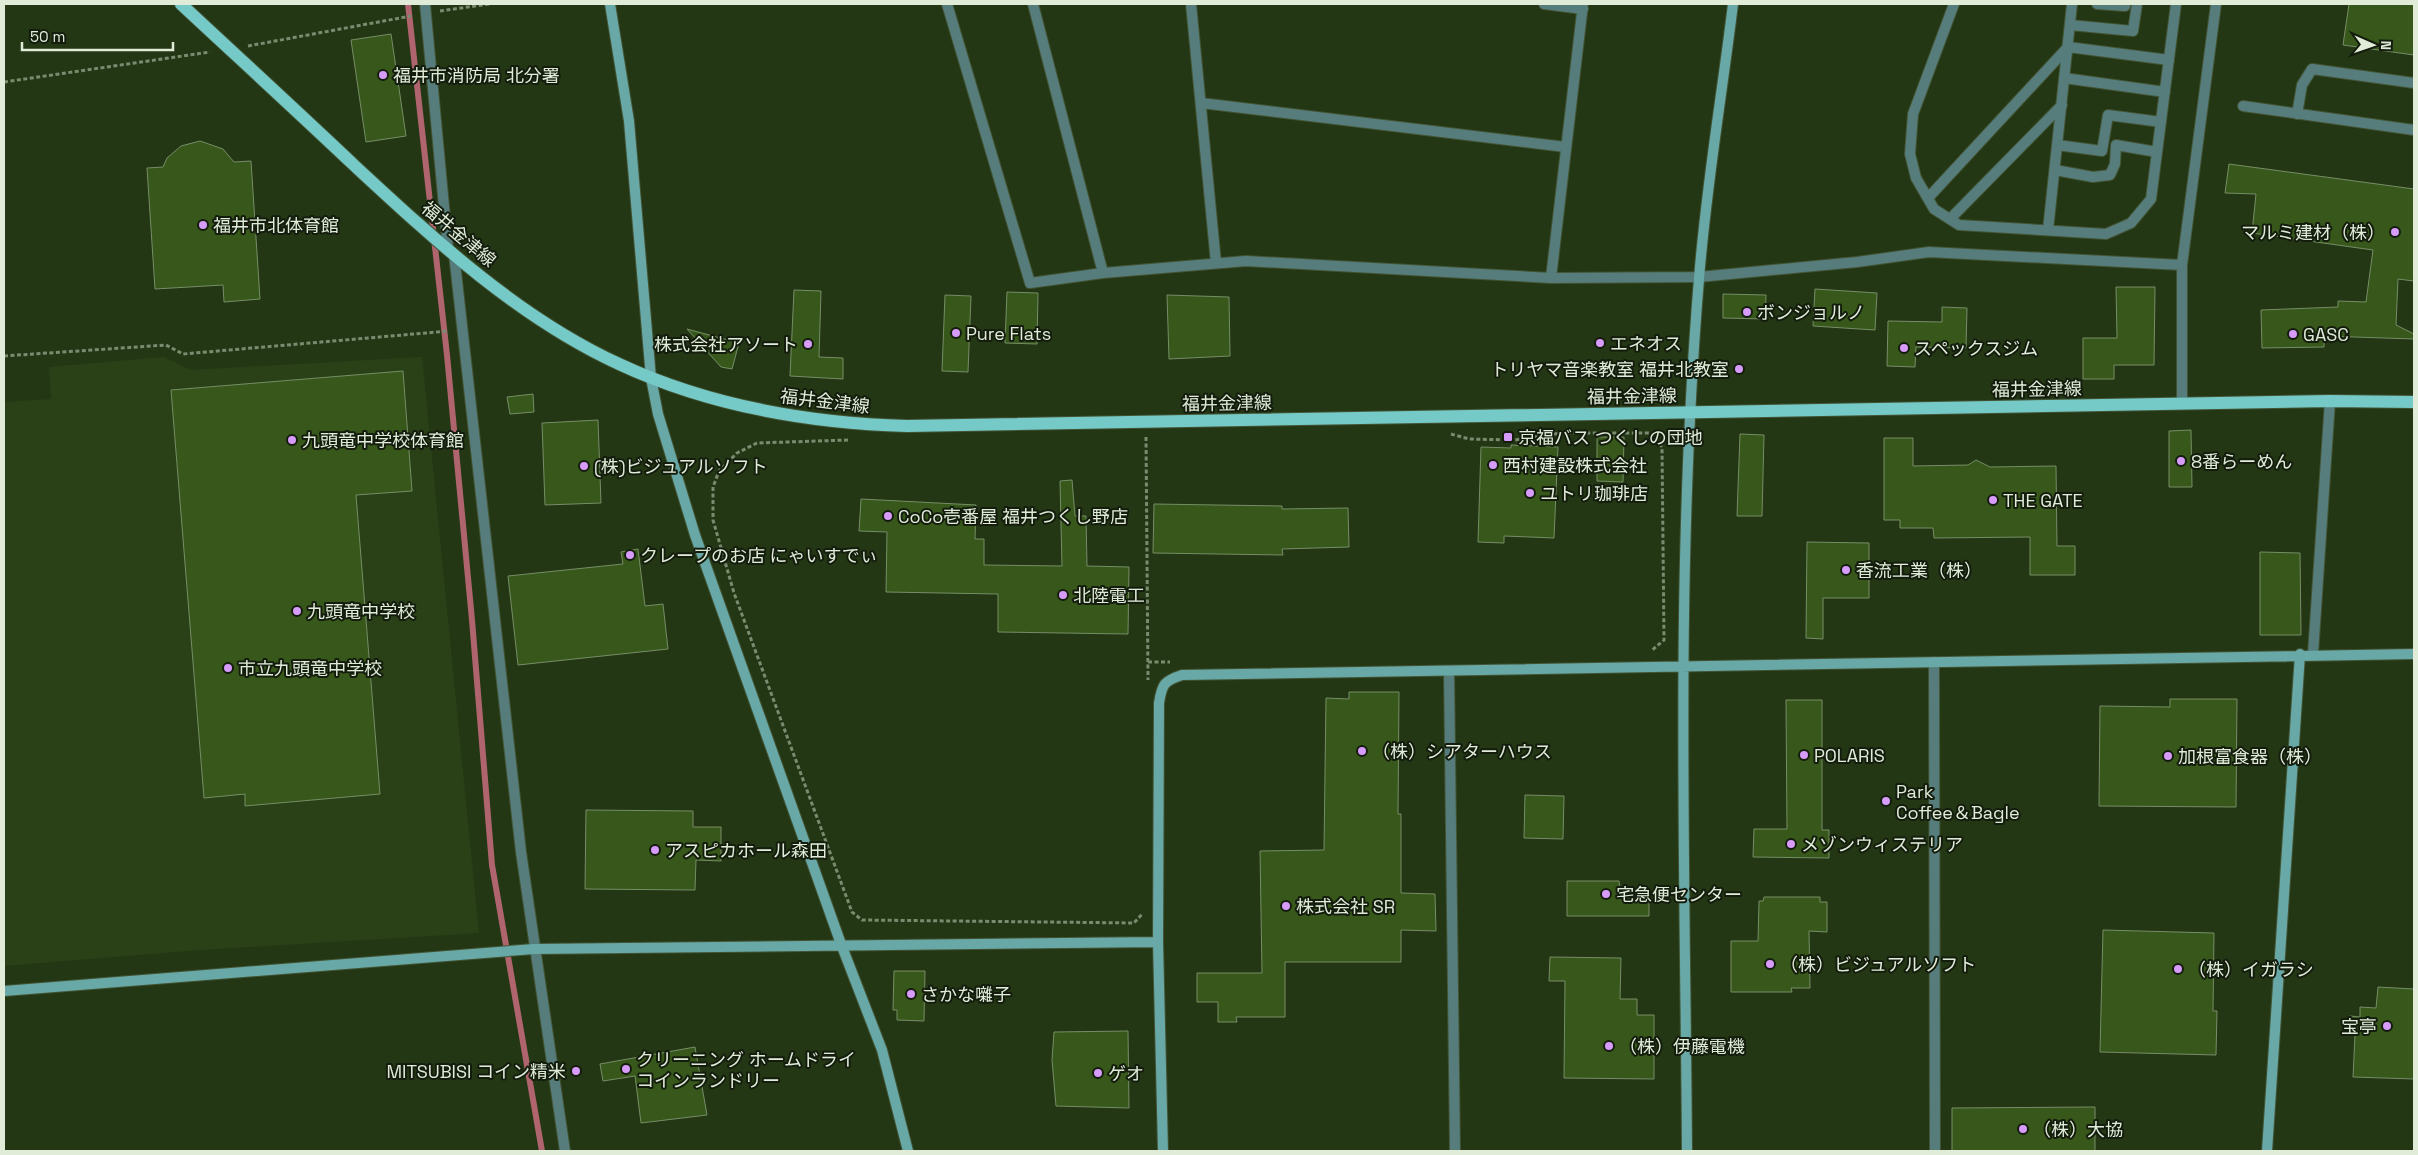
<svg xmlns="http://www.w3.org/2000/svg" width="2418" height="1155" viewBox="0 0 2418 1155" font-family="'Space Grotesk','Noto Sans JP',sans-serif">
<style>
.built{fill:#2a4118}
.lines{fill:none;stroke-linecap:round;stroke-linejoin:round}
.stream{stroke:#b0656e;stroke-width:6}
.building{fill:#37581a;stroke:#768d67}
.lane-casing{stroke:#425434;stroke-width:12}
.street-casing{stroke:#425434;stroke-width:12}
.secondary-casing{stroke:#425434;stroke-width:12}
.primary-casing{stroke:#425434;stroke-width:14}
.path{stroke:#7b8b6f;stroke-width:3;stroke-dasharray:4 2.5;stroke-linecap:butt}
.lane{stroke:#567d7c;stroke-width:10}
.street{stroke:#567d7c;stroke-width:10}
.secondary{stroke:#68a8a6;stroke-width:10}
.primary{stroke:#75cac7;stroke-width:12}
.poi-dot{fill:#d79bf9;stroke:#131c0d;stroke-width:2}
.labels{text-anchor:middle;dominant-baseline:central;stroke-width:4;stroke-linejoin:round;paint-order:stroke}
.poi-label{font-size:18px;fill:#e0ecd8;stroke:#131c0d;text-anchor:start}
.street-label{font-size:18px;fill:#e0ecd8;stroke:#131c0d}
</style>
<rect width="100%" height="100%" fill="#243715"/>
<!-- built -->
<path class="built" d="M164,357L191,370L422,357L479,933L200,950L4,966V402L51,399L49,367Z"/>
<g class="lines">
<!-- stream -->
<path class="stream" d="M408,4L447,355L472,620L492,865L542,1151"/>
</g>
<!-- building -->
<path class="building" d="M2349,4H2414V55L2343,45Z
M391,34L406,136L366,142L351,40Z
M200,141L223,149L234,162L251,161L260,299L224,302L223,285L155,289L147,168L163,167L167,158L181,146Z
M2229,164L2414,189V281L2398,279L2396,325L2414,334V339L2324,336V347L2262,348L2261,310L2338,307V301L2366,302L2373,250L2252,233L2256,194L2225,193Z
M2116,287H2155L2154,365H2114V379H2083V338H2117Z
M1815,289L1877,293L1875,330L1813,326Z
M794,290L821,291L819,357L843,358V379L790,376Z
M1007,292L1038,293L1037,344L1005,343Z
M1723,294L1766,295L1765,319L1723,318Z
M945,295L971,296L968,372L942,371Z
M1167,295L1229,297L1230,356L1169,359Z
M1942,307L1967,308L1966,348L1916,347L1915,367L1887,366L1888,321L1942,322Z
M687,329L739,343L732,369L721,367Z
M403,371L412,491L356,495L380,794L245,806V794L204,798L171,390Z
M533,394L534,412L510,414L507,397Z
M598,420L601,503L545,505L542,423Z
M2191,430L2192,487H2169V431Z
M1740,434L1764,435L1762,516H1737Z
M1597,437H1624L1623,482L1597,481Z
M1884,438H1913V466L1968,465L1976,460L1990,467L2056,466L2057,546H2075V575H2030V537L1934,538L1933,528H1900V520H1884Z
M1511,445L1558,447L1554,538L1504,536V543L1478,542L1481,447L1511,448Z
M1072,480L1075,516H1086L1087,566L1129,567L1128,634L998,632V594L886,592L887,532L859,531L861,499L976,505L975,539H984V565L1062,566L1060,481Z
M1154,504L1282,506V509L1348,508L1349,547L1282,549L1283,555L1153,553Z
M1807,542L1869,543V598H1823V639L1806,638Z
M638,549L645,606L663,604L668,649L518,665L508,576L623,564L621,552Z
M2260,552L2300,553L2301,635H2260Z
M1349,692H1399L1398,814H1401V893L1435,894L1436,931L1401,930V962H1285V1017H1236L1237,1022H1218V1002H1197V973H1262L1260,851L1324,850L1326,698L1349,699Z
M2170,699H2237L2236,807L2099,806L2100,706L2170,707Z
M1786,700H1822V830H1829V858L1753,857L1754,829H1787Z
M1525,795L1564,796L1563,839L1524,838Z
M586,810L693,811V827H721V861L696,860L695,890L585,889Z
M1567,881H1619L1620,888L1649,890V916H1567Z
M1764,897H1820V902H1827V932L1809,931L1810,988H1791L1792,992H1731V941H1758L1759,901H1763Z
M2103,930L2214,933L2213,1011H2217L2216,1055L2100,1052Z
M1550,957L1621,958L1620,999H1637V1015H1654V1079L1564,1078L1565,981H1549Z
M894,971H925L924,1021L897,1020V1010H893Z
M2378,987L2414,989V1079L2353,1077L2355,1035H2349L2350,1016L2360,1017V1007L2376,1008Z
M1128,1031L1129,1108L1056,1106L1052,1060L1054,1032Z
M695,1047L707,1115L641,1123L635,1076L603,1081L600,1064Z
M2095,1107V1151H1952V1108Z"/>
<g class="lines">
<!-- lane casing -->
<g class="lane-casing">
<path id="lane" d="M1954,4L1913,114L1910,154L1916,178L1934,209L1959,225L2106,234L2131,223L2151,199L2176,4
M2097,4L2125,6V4
M2070,25L2133,31L2137,4
M2064,78L2165,92
M2243,106L2414,130
M2297,114L2302,85L2312,69L2414,83
M2057,145L2102,151L2108,115L2161,122
M2055,170L2093,177L2110,175L2115,164L2116,145L2157,152
M1928,198L2068,47L2169,60
M1950,219L2062,105
M2048,230L2072,4"/>
</g>
<!-- street casing -->
<g class="street-casing">
<path id="street" d="M425,4L448,249
M947,4L1030,283L1103,273L1246,261L1551,278L1583,4
M1033,4L1103,273
M1191,4L1216,263
M1544,4L1583,9
M1201,103L1566,147
M454,254L521,852L565,1151
M1551,278L1699,277L1857,262L1929,252L2182,265
M2182,404V265L2216,4
M2313,654L2330,401
M1934,662L1935,1151
M1449,671L1455,1151"/>
</g>
<!-- secondary casing -->
<g class="secondary-casing">
<path id="secondary" d="M610,4L629,121L651,378L658,414L695,535L841,944L882,1050L908,1151
M4,991L534,949L1158,942
M1163,1151L1158,942L1159,703C1162,684 1164,681 1182,675L2414,654
M1687,1151C1685,861 1675,569 1699,279C1706,187 1722,95 1733,4
M2267,1151L2300,654"/>
</g>
<!-- primary casing -->
<g class="primary-casing">
<path id="primary" d="M181,4C239,58 298,112 356,167C436,241 519,318 619,364C709,406 808,423 907,426L2330,401L2414,402"/>
</g>
<!-- path -->
<path class="path" d="M440,11L489,4
M248,46L411,16
M4,82L210,52
M4,356L166,345L183,354L449,331
M1451,434L1469,439L1515,440L1561,433H1650L1662,447L1664,640L1651,651
M1146,437L1148,680
M848,440L757,443L737,453L719,471L713,487V520L734,593L852,912L862,920L1134,923L1143,913
M1148,662H1170"/>
<!-- lane -->
<use href="#lane" class="lane"/>
<!-- street -->
<use href="#street" class="street"/>
<!-- secondary -->
<use href="#secondary" class="secondary"/>
<!-- primary -->
<use href="#primary" class="primary"/>
</g>
<!-- markers -->
<g class="poi-dot">
<circle cx="383" cy="75" r="5"/>
<circle cx="203" cy="225" r="5"/>
<circle cx="2395" cy="232" r="5"/>
<circle cx="1747" cy="312" r="5"/>
<circle cx="956" cy="333" r="5"/>
<circle cx="2293" cy="334" r="5"/>
<circle cx="1600" cy="343" r="5"/>
<circle cx="808" cy="344" r="5"/>
<circle cx="1904" cy="348" r="5"/>
<circle cx="1739" cy="369" r="5"/>
<rect x="1503" y="432" width="10" height="10" rx="2.5"/>
<circle cx="292" cy="440" r="5"/>
<circle cx="2181" cy="461" r="5"/>
<circle cx="1493" cy="465" r="5"/>
<circle cx="584" cy="466" r="5"/>
<circle cx="1530" cy="493" r="5"/>
<circle cx="1993" cy="500" r="5"/>
<circle cx="888" cy="516" r="5"/>
<circle cx="630" cy="555" r="5"/>
<circle cx="1846" cy="570" r="5"/>
<circle cx="1063" cy="595" r="5"/>
<circle cx="297" cy="611" r="5"/>
<circle cx="228" cy="668" r="5"/>
<circle cx="1362" cy="751" r="5"/>
<circle cx="1804" cy="755" r="5"/>
<circle cx="2168" cy="756" r="5"/>
<circle cx="1886" cy="801" r="5"/>
<circle cx="1791" cy="844" r="5"/>
<circle cx="655" cy="850" r="5"/>
<circle cx="1606" cy="894" r="5"/>
<circle cx="1286" cy="906" r="5"/>
<circle cx="1770" cy="964" r="5"/>
<circle cx="2178" cy="969" r="5"/>
<circle cx="911" cy="994" r="5"/>
<circle cx="2387" cy="1026" r="5"/>
<circle cx="1609" cy="1046" r="5"/>
<circle cx="626" cy="1069" r="5"/>
<circle cx="576" cy="1071" r="5"/>
<circle cx="1098" cy="1073" r="5"/>
<circle cx="2023" cy="1129" r="5"/>
</g>
<g class="labels">
<!-- poi labels -->
<g class="poi-label">
<text x="393" y="75">福井市消防局 北分署</text>
<text x="213" y="225">福井市北体育館</text>
<text x="2385" y="232" text-anchor="end">マルミ建材（株）</text>
<text x="1757" y="312">ボンジョルノ</text>
<text x="966" y="333">Pure Flats</text>
<text x="2303" y="334">GASC</text>
<text x="1610" y="343">エネオス</text>
<text x="798" y="344" text-anchor="end">株式会社アソート</text>
<text x="1914" y="348">スペックスジム</text>
<text x="1729" y="369" text-anchor="end">トリヤマ音楽教室 福井北教室</text>
<text x="1518" y="437">京福バス つくしの団地</text>
<text x="302" y="440">九頭竜中学校体育館</text>
<text x="2191" y="461">8番らーめん</text>
<text x="1503" y="465">西村建設株式会社</text>
<text x="594" y="466">(株)ビジュアルソフト</text>
<text x="1540" y="493">ユトリ珈琲店</text>
<text x="2003" y="500">THE GATE</text>
<text x="898" y="516">CoCo壱番屋 福井つくし野店</text>
<text x="640" y="555">クレープのお店 にゃいすでぃ</text>
<text x="1856" y="570">香流工業（株）</text>
<text x="1073" y="595">北陸電工</text>
<text x="307" y="611">九頭竜中学校</text>
<text x="238" y="668">市立九頭竜中学校</text>
<text x="1372" y="751">（株）シアターハウス</text>
<text x="1814" y="755">POLARIS</text>
<text x="2178" y="756">加根富食器（株）</text>
<text x="1896" y="791">Park<tspan x="1896" dy="21">Coffee＆Bagle</tspan></text>
<text x="1801" y="844">メゾンウィステリア</text>
<text x="665" y="850">アスピカホール森田</text>
<text x="1616" y="894">宅急便センター</text>
<text x="1296" y="906">株式会社 SR</text>
<text x="1780" y="964">（株）ビジュアルソフト</text>
<text x="2188" y="969">（株）イガラシ</text>
<text x="921" y="994">さかな囃子</text>
<text x="2377" y="1026" text-anchor="end">宝亭</text>
<text x="1619" y="1046">（株）伊藤電機</text>
<text x="636" y="1059">クリーニング ホームドライ<tspan x="636" dy="21">コインランドリー</tspan></text>
<text x="566" y="1071" text-anchor="end">MITSUBISI コイン精米</text>
<text x="1108" y="1073">ゲオ</text>
<text x="2033" y="1129">（株）大協</text>
</g>
<!-- street labels -->
<g class="street-label">
<text transform="translate(459 234) rotate(40)">福井金津線</text>
<text transform="translate(2037 389) rotate(-1)">福井金津線</text>
<text transform="translate(1632 396) rotate(-1)">福井金津線</text>
<text transform="translate(825 401) rotate(7)">福井金津線</text>
<text transform="translate(1227 403) rotate(-1)">福井金津線</text>
</g>
</g>
<!-- border -->
<rect width="2418" height="1155" fill="none" stroke="#e0ecd8" stroke-width="10"/>
<!-- north arrow -->
<g transform="translate(2373 45) rotate(92)" stroke="#131c0d" stroke-width="4" paint-order="stroke">
<path d="M0-4L9 19L0 12L-9 19Z" fill="#e0ecd8"/>
<text y="-8" font-size="14" font-weight="bold" text-anchor="middle" fill="#e0ecd8">N</text>
</g>
<!-- scale -->
<path d="M22 42v8h151v-8" fill="none" stroke="#e0ecd8" stroke-width="2.5"/>
<text x="30" y="42" font-size="15" fill="#e0ecd8" stroke="#131c0d" stroke-width="4" paint-order="stroke">50 m</text>
</svg>
